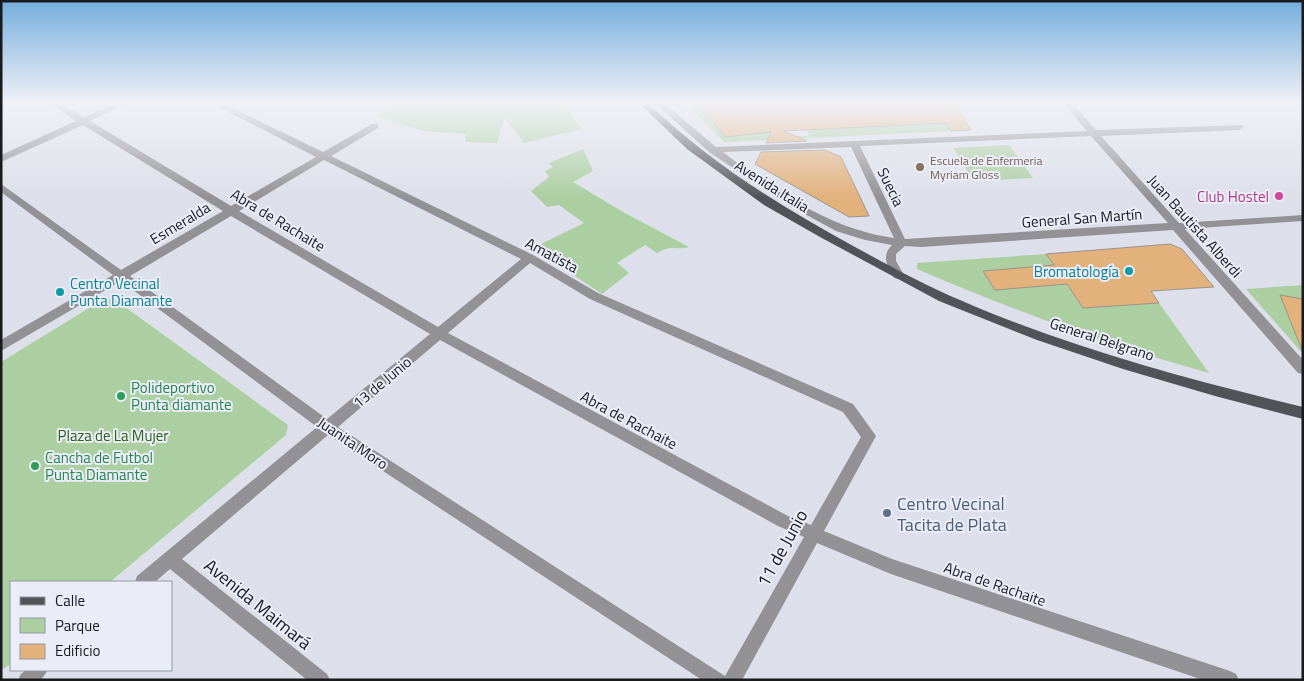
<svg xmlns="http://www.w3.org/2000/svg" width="1304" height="681" viewBox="0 0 1304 681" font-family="'Titillium Web',sans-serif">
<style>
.green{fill:#abcfa1}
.building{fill:#e2b17c;stroke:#9b938b}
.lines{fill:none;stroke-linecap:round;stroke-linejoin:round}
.minor{fill:#919196;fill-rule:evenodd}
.major{fill:#525259;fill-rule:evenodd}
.education-dot{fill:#8d6e63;stroke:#eaedf8;stroke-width:2}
.hotel-dot{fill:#d1479c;stroke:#eaedf8;stroke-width:2}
.culture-dot{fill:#0f9aa8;stroke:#eaedf8;stroke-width:2}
.leisure-dot{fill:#2e9e5b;stroke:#eaedf8;stroke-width:2}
.service-dot{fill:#5c6f8a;stroke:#eaedf8;stroke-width:2}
.labels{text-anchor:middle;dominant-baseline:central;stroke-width:4;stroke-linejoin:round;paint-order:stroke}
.far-education-label{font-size:12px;fill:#785e54;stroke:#eaedf8;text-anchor:start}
.street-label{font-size:15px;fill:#191a1e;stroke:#eaedf8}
.hotel-label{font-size:15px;fill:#b23c85;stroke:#eaedf8;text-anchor:end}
.culture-label{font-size:15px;fill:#0d838f;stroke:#eaedf8;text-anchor:end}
.leisure-label{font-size:15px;fill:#27864d;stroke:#eaedf8;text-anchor:start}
.park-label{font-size:15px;fill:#2b6219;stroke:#eaedf8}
.near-service-label{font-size:18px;fill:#4e5e75;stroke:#eaedf8;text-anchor:start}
.near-street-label{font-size:18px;fill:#191a1e;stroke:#eaedf8}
</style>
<rect width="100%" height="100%" fill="#dde0ea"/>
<!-- green -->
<path class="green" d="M389,103H564L581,129L524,143L505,118L497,143L465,142L466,134L423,131L378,117Z
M685,103H698L725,137L751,135V132L773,130L776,137L809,136L807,129L946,123L951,131L724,142Z
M1009,145L1033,178L974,181L953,148Z
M583,149L593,171L573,182L623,212L689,247C675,251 672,244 657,253L645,245L617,263L629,273L602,294L533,248L584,223L559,205L547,207L531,191L549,177L545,171L553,167L549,163Z
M1046,254L1083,308L1159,303L1209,373C1109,345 1012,310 917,269V263Z
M1303,285V354L1246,289Z
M114,299L288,425L286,435L110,582H11V664L1,670V362L102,300Z"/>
<!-- building -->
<path class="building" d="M698,103H953L971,130L951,131L946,123L784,131L807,141L766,143L771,132L725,137Z
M825,150L841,157L869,216L849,217L755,164L761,152Z
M1170,244L1182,249L1214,287L1151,291L1159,303L1083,308L1067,284L995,290L983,271L1054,265L1046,254Z
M1280,295L1303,299V350H1302Z"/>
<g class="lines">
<!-- minor -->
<path class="minor" d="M50,103H60L84,117L115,103H126L90,121L231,206L316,157L211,103H222L323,152L372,124H378V128L331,156L533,255L598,293L853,404L876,436L824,531L892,559L1230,671L1236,674L1239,680H1203L891,574L817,543L742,680H702L328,435L182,559L327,674L330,680H307L170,569L155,582H135L137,576L317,427L121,281L1,351V340L113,275L1,192V184L121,270L223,211L83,125L1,162V155L76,121ZM324,160L521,259L438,327L239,211ZM231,216L430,334L327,419L130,276ZM530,263L590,299L843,412L861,437L811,525L788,516L448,333ZM440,340L778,526L804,537L725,676L338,427Z
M655,103H664L716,147L1087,131L1063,103H1072L1096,130L1242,125L1244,127L1239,130L1101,136L1179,223L1303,215V221L1185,229L1303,360V374L1298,373L1173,230L921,247L905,246L896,254V261L904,275L898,279L894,278C887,266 881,256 892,245L865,240L836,231L792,207L709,152ZM1091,136L1168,223L905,239L860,146ZM851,147L894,238C832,230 772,190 723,152Z
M26,670H48L41,680H18L21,674Z"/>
<!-- major -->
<path class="major" d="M639,103H648C710,163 780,206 855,247C890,266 924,285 960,300C1070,348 1187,379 1303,407V419L1215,396L1123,369L1037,340L939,301L820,237L764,205L687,149Z"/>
</g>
<!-- sky -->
<linearGradient id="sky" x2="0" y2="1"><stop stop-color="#75aede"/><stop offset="0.52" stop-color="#f0f1f6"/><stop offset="1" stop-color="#f0f1f6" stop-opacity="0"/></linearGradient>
<rect width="1304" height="198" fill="url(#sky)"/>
<!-- markers -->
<circle class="education-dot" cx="920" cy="167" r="5"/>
<circle class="hotel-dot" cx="1279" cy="196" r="5"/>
<g class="culture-dot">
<circle cx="1129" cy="271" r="5"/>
<circle cx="60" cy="292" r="5"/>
</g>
<g class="leisure-dot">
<circle cx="121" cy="396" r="5"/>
<circle cx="35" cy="466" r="5"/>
</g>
<circle class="service-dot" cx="887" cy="513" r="5"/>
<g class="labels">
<!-- far-education labels -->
<g class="far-education-label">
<text x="930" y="160">Escuela de Enfermeria<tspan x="930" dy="14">Myriam Gloss</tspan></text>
</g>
<!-- street labels -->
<g class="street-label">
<text transform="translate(772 186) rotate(32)">Avenida Italia</text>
<text transform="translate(891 187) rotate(64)">Suecia</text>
<text transform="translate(1082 218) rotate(-4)">General San Martín</text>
<text transform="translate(278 220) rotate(31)">Abra de Rachaite</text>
<text transform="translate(180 223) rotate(-31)">Esmeralda</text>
<text transform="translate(1195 226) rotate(48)">Juan Bautista Alberdi</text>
<text transform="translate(552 255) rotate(28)">Amatista</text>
<text transform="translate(1102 339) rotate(18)">General Belgrano</text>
<text transform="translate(382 382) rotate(-40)">13 de Junio</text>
<text transform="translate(629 420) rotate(28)">Abra de Rachaite</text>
<text transform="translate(353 443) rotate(34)">Juanita Moro</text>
<text transform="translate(995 584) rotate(19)">Abra de Rachaite</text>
</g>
<!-- hotel labels -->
<g class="hotel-label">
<text x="1269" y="196">Club Hostel</text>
</g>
<!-- culture labels -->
<g class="culture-label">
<text x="1119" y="271">Bromatología</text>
<text x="70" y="283" text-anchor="start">Centro Vecinal<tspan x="70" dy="17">Punta Diamante</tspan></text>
</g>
<!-- leisure labels -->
<g class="leisure-label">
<text x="131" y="387">Polideportivo<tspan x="131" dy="17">Punta diamante</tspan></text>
<text x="45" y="457">Cancha de Futbol<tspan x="45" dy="17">Punta Diamante</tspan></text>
</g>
<!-- park labels -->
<g class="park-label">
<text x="113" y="435">Plaza de La Mujer</text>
</g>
<!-- near-service labels -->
<g class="near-service-label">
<text x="897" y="503">Centro Vecinal<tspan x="897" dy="21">Tacita de Plata</tspan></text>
</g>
<!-- near-street labels -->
<g class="near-street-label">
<text transform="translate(782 548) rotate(-61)">11 de Junio</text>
<text transform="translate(258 604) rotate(39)">Avenida Maimará</text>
</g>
</g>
<!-- border -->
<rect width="1304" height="681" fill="none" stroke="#191a1e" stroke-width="5"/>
<!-- legend -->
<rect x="10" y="581" width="162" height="90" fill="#eaedf8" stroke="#9699a1"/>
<rect x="20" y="597" width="25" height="8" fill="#525259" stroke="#9699a1"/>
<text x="55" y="606" font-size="15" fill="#191a1e">Calle</text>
<rect x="20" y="618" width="25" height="15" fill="#abcfa1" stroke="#9699a1"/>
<text x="55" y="631" font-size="15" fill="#191a1e">Parque</text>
<rect x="20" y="644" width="25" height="15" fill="#e2b17c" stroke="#9699a1"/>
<text x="55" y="656" font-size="15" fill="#191a1e">Edificio</text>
</svg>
